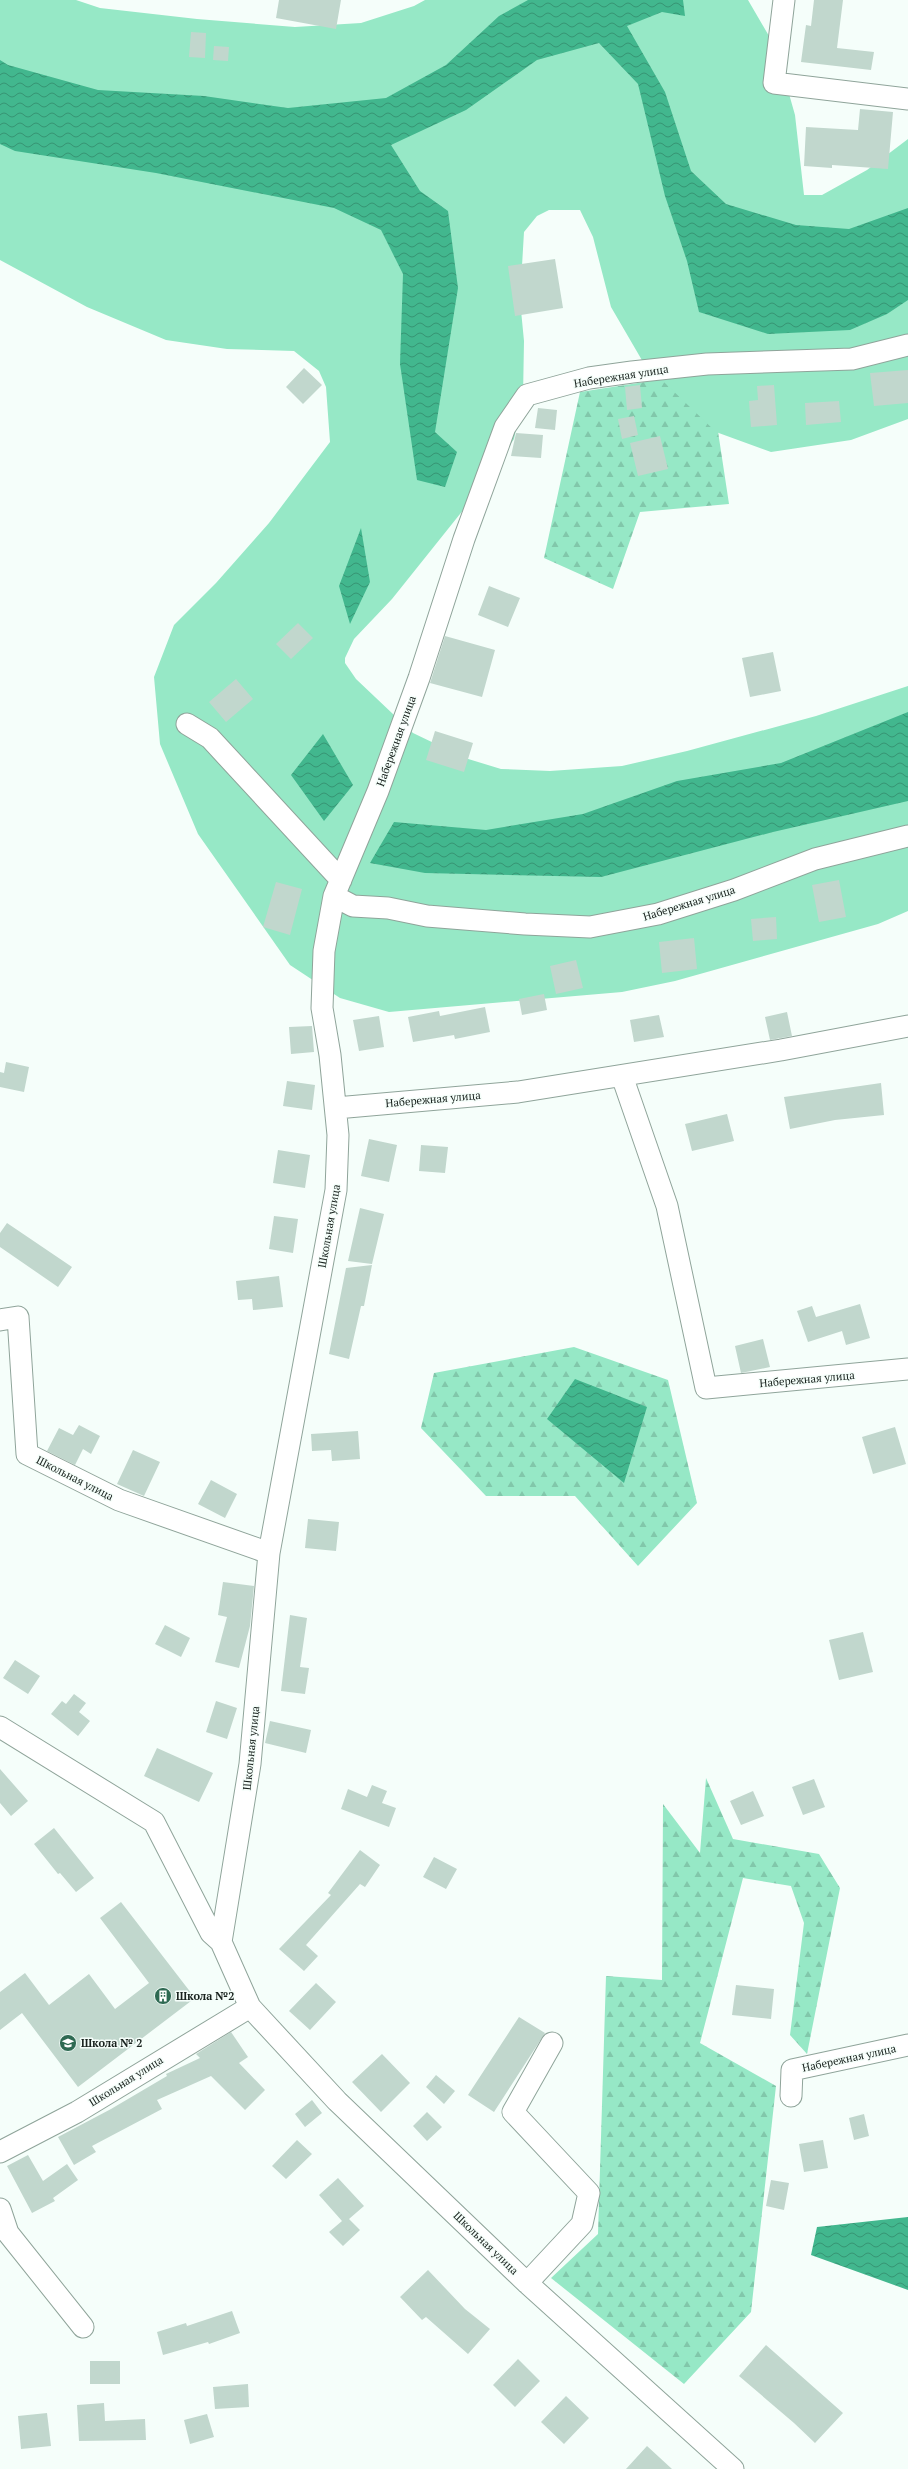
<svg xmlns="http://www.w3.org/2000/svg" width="908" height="2469" viewBox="0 0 908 2469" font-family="'PT Serif',serif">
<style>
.forest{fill:url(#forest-firs)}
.park{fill:#96e8c6}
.water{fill:url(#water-waves)}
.building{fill:#c1d7cd}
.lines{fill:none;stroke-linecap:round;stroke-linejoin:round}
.minor-casing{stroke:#8fa49a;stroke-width:23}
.minor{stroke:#fff;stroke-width:21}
.labels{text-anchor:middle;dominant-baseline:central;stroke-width:3;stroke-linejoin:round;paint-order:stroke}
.street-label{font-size:11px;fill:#18211d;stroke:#f5fefa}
.poi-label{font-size:11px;font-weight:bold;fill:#18211d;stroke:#f5fefa;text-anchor:start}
</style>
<defs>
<pattern id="forest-firs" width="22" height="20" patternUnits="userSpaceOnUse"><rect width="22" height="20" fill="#96e8c6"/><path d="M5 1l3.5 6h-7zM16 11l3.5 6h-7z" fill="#81c7aa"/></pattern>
<pattern id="water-waves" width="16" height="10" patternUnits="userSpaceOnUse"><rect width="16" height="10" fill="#42b78e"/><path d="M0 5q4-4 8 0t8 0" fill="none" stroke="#369473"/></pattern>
</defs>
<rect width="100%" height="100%" fill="#f5fefa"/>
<!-- forest -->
<path class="forest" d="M709,372L729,504L640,512L613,589L544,558L580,392Z
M574,1347L668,1380L697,1503L638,1566L575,1496H486L421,1428L434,1373Z
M706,1778L733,1839L819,1854L840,1888L807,2054L790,2035L804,1923L791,1886L743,1878L700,2043L776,2086L751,2312L684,2384L551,2278L598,2234L606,1976L662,1980L663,1804L700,1853Z"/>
<!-- park -->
<path class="park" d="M0,0H76L100,8L197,19L295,27L361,23L414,6L425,0H748L776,48L795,115L804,195H822L867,170L908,139V419L851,440L771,452L716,432L643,362L611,307L593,237L580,210H549L537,216L524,232L520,300L524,341L523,397L514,439L476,494L392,599L354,639L345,658V663L356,679L413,733L465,758L501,769L550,771L622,766L687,751L816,716L908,686V911L878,924L675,981L622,992L389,1012L340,998L290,965L198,834L160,744L154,677L174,625L216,583L269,523L330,442L326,387L319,371L294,351L227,349L166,340L87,307L0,260Z"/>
<!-- water -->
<path class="water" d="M528,0H683L685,16L662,12L627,26L665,92L691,171L726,204L796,225L849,229L908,208V300L887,314L850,330L768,334L699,312L687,261L665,196L638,84L599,43L537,60L466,110L391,145L420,191L448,211L458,288L435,432L457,452L445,487L417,480L400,364L403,274L381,230L334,208L156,173L15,151L0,144V60L8,65L98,90L204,96L288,108L386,98L446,65L499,16Z
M361,528L370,582L350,624L339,586Z
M908,712V801L773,832L601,877L425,873L370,863L394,822L486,830L583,814L677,781L781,763Z
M323,734L353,785L324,821L291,775Z
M575,1379L647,1407L624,1483L547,1419Z
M908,2217V2290L811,2255L817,2227Z"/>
<!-- building -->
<path class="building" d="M279,0H341L336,29L276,18Z
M814,0H843L837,48L874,52L871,70L801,62L806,25L811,26Z
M191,32L206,33L205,58L189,57Z
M214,46L229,47L228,61L213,60Z
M860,109L893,112L888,169L832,165V168L804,166L806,127L858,130Z
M555,259L563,308L515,316L508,266Z
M304,368L322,385L303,404L286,387Z
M908,370V403L874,406L870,373Z
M640,385L642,408L627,410L625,387Z
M774,385L777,425L751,427L749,401L758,400L757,386Z
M839,401L841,422L806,425L805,403Z
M538,408L557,410L555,430L535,428Z
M634,416L638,435L622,439L618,419Z
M516,433L543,435L541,458L511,456Z
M660,436L668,469L638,476L630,443Z
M489,586L520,598L508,627L478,615Z
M298,623L313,638L291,659L276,644Z
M445,636L495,650L482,697L430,683Z
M773,652L781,691L750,697L742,658Z
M236,679L253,699L226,722L209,702Z
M435,731L473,743L464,772L426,760Z
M839,880L846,917L819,922L812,885Z
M276,882L302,889L290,935L263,927Z
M776,917L777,939L753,941L751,919Z
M694,938L697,969L662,973L659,942Z
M576,960L583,988L556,994L550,966Z
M544,994L547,1010L522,1015L519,999Z
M485,1007L490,1032L455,1039L454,1035L413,1042L408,1017L439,1011L440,1016Z
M787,1012L792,1036L770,1040L765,1017Z
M659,1015L664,1037L634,1042L630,1020Z
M379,1016L384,1047L359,1051L353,1020Z
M312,1026L314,1052L291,1054L289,1027Z
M6,1062L29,1067L24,1092L0,1087V1072L4,1073Z
M287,1081L315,1085L312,1110L283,1106Z
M881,1083L884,1115L835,1120L790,1129L784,1097Z
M727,1114L734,1141L692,1151L685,1124Z
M369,1139L397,1145L389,1182L361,1176Z
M421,1145L448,1147L445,1173L419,1171Z
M278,1150L310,1155L305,1188L273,1183Z
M360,1208L384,1214L372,1264L348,1261Z
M274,1216L298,1219L293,1253L269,1249Z
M7,1223L72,1267L58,1287L0,1247V1233Z
M372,1265L364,1306H361L349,1359L329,1354L346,1268Z
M279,1276L283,1307L253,1310L252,1299L238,1300L236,1281Z
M860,1304L870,1338L846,1345L842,1331L808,1342L797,1311L812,1306L816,1317Z
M763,1339L770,1367L741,1373L735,1346Z
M79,1425L100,1436L91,1454L83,1449L75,1465L47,1451L59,1428L73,1435Z
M895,1427L906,1464L873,1474L862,1437Z
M358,1431L360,1459L332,1461L331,1450L312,1451L311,1434Z
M133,1450L160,1462L144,1496L117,1484Z
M211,1480L237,1494L225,1518L198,1504Z
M308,1519L339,1522L336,1551L305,1548Z
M223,1582L254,1586L250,1626L239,1668L215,1662L227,1617L218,1615Z
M290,1615L307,1618L300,1667L309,1668L305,1694L281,1691Z
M165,1625L190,1638L181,1657L155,1644Z
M863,1632L873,1672L839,1680L829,1640Z
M15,1660L40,1676L28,1694L3,1678Z
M74,1694L86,1703L79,1712L90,1721L78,1736L51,1714L62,1701L66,1704Z
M216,1701L237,1708L227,1739L206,1732Z
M270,1721L311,1730L306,1753L265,1743Z
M157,1748L213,1773L199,1802L144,1776Z
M0,1769L28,1801L11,1816L0,1803Z
M814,1779L825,1807L803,1815L792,1787Z
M372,1785L387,1791L382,1803L396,1808L389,1827L341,1809L348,1789L367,1797Z
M753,1791L764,1816L741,1825L730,1801Z
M54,1828L94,1878L76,1892L60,1873L58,1874L34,1844Z
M360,1850L380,1865L365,1887L360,1884L306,1945L318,1956L304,1971L279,1949L331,1895L328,1893Z
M434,1857L457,1869L446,1889L423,1877Z
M121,1902L195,1998L78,2087L22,2013L0,2030V1992L25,1973L49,2005L89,1974L115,2009L149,1983L100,1918Z
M316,1983L336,2002L310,2030L289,2011Z
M736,1985L774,1989L771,2019L732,2015Z
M519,2017L545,2033L494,2112L468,2095Z
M231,2032L248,2057L239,2063L265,2090L245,2110L211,2076L157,2100L162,2109L92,2146L96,2152L74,2165L58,2137L111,2109L167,2076L166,2074L200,2058L196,2054Z
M382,2054L410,2083L381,2112L352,2082Z
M436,2075L455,2091L444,2104L426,2087Z
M312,2100L322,2113L305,2127L295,2114Z
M427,2112L442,2127L427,2141L413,2126Z
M864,2114L869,2136L854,2140L849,2118Z
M297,2140L312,2154L286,2179L272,2166Z
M823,2140L828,2168L804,2172L799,2144Z
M28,2155L43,2181L67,2164L78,2180L53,2198L55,2201L32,2213L7,2166Z
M338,2178L364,2206L349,2219L360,2230L343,2246L329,2232L342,2221L319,2195Z
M771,2180L789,2183L784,2210L766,2206Z
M428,2270L465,2309L490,2329L468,2354L426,2317L422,2320L400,2297Z
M232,2311L240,2333L209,2344L208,2342L163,2355L157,2332L186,2323L187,2326Z
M766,2345L843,2413L815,2443L794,2423L739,2376Z
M518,2359L540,2381L515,2407L493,2385Z
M90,2361H120V2384H90Z
M248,2384L249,2407L215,2409L213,2387Z
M566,2396L589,2418L564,2444L541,2422Z
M104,2403L105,2421L145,2419L146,2440L79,2441L77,2405Z
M47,2413L51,2446L21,2449L18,2416Z
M207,2414L214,2437L190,2444L184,2420Z
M647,2446L672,2469H626Z"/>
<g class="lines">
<!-- minor casing -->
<g class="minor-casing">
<path id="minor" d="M784,0L774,83L908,99
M187,724L210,738L341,880
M334,896L353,906L388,908L427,916L525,924L590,927L658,914L734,890L815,859L908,836
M622,1076L667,1206L706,1388L908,1369
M336,1108L518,1092L781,1050L908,1026
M0,1320L18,1317L27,1454L119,1500L269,1553
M0,1727L154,1822L211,1933L221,1942L250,2007L337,2101L527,2283L733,2469
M221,1942L250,1764L269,1553L336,1190L338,1135L330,1055L322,1008L324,951L334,896L378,791L419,678L464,539L505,427L527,395L589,378L632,372L707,364L852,359L908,345
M791,2096L792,2070L908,2045
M0,2152L77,2112L250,2007
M0,2209L8,2233L83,2327
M527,2283L582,2224L589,2193L513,2112L552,2043"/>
</g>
<!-- minor -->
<use href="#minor" class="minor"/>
</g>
<!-- icons -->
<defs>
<g id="building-disc" transform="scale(0.9)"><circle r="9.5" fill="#2e6952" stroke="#f5fefa"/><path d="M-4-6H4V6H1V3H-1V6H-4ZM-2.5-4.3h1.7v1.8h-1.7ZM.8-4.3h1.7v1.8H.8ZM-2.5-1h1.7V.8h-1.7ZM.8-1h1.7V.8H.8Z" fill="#fff"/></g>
<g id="school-disc" transform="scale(0.9)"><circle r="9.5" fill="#2e6952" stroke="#f5fefa"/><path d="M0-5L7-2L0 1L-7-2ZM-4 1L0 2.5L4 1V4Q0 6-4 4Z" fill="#fff"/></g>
</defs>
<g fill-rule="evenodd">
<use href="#building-disc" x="163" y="1996"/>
<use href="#school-disc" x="68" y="2043"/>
</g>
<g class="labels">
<!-- street labels -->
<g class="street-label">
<text transform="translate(621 376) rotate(-9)">Набережная улица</text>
<text transform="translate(396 741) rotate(-70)">Набережная улица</text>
<text transform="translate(689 903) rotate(-17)">Набережная улица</text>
<text transform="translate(433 1099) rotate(-5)">Набережная улица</text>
<text transform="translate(329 1226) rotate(-80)">Школьная улица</text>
<text transform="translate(807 1379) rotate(-5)">Набережная улица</text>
<text transform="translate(75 1478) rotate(27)">Школьная улица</text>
<text transform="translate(251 1748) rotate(-84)">Школьная улица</text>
<text transform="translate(849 2058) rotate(-12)">Набережная улица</text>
<text transform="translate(126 2081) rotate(-32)">Школьная улица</text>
<text transform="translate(486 2243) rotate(44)">Школьная улица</text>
</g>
<!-- poi labels -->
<g class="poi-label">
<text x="176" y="1996">Школа №2</text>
<text x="81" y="2043">Школа № 2</text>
</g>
</g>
</svg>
